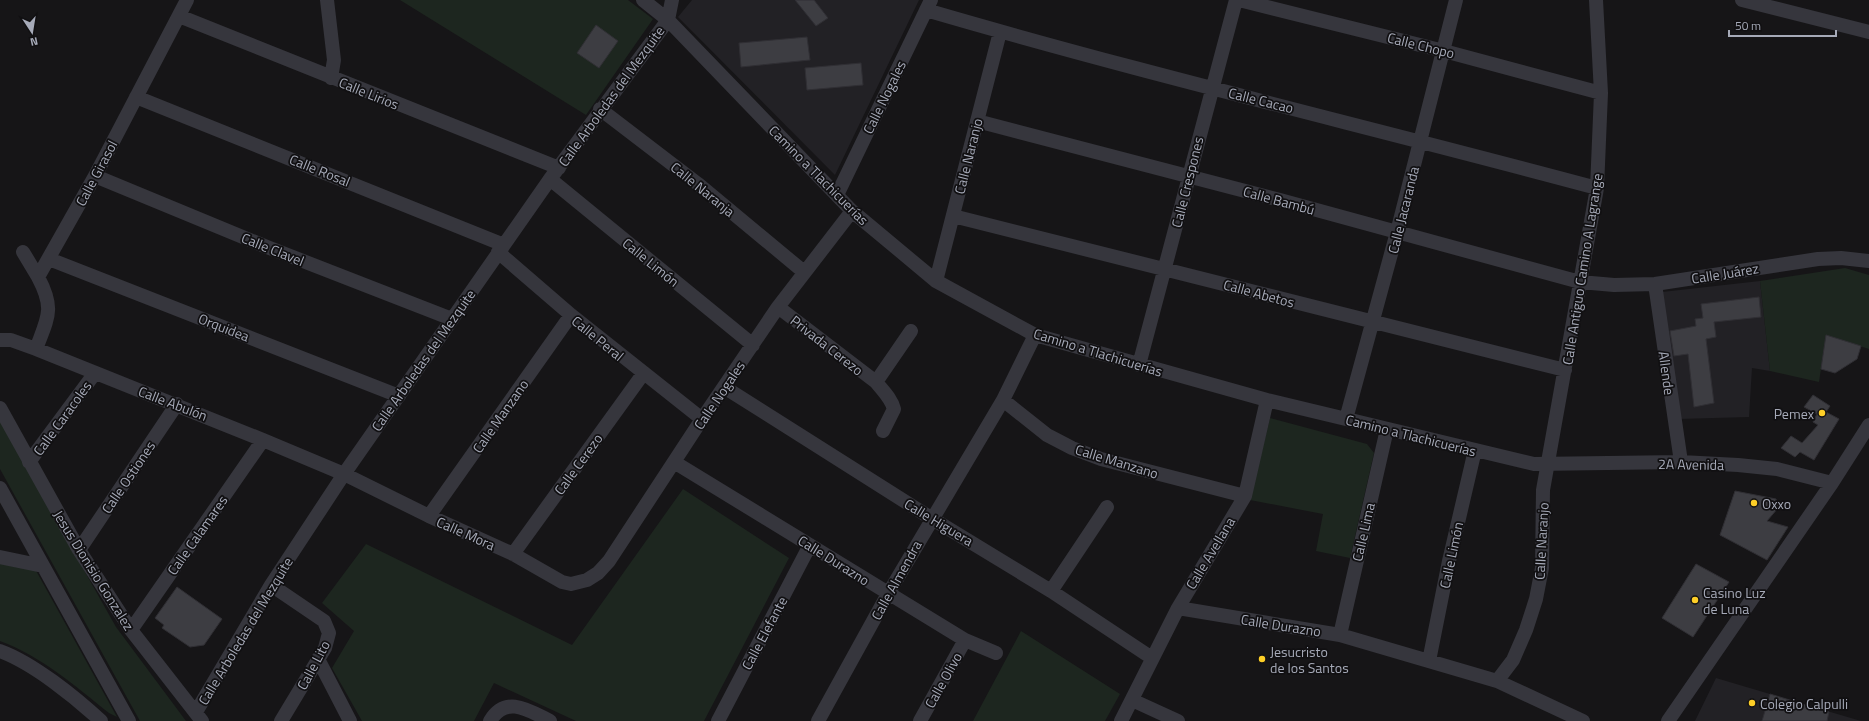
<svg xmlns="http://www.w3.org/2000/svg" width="1869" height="721" viewBox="0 0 1869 721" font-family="'Titillium Web',sans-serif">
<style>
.built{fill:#222125}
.green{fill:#1d261f}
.building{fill:#3d3d42;stroke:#302f34}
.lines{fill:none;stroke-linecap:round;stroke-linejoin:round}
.minor{stroke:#36363d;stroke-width:14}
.poi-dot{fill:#fecf27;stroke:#111012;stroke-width:1.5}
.labels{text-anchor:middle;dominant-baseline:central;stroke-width:3.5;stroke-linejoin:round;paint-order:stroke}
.street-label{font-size:14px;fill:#a6aab8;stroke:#111012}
.poi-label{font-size:14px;fill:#a6aab8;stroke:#111012;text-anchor:start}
</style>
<rect width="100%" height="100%" fill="#161517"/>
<!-- built -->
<path class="built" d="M692,0H919L835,175L678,17Z
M1760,281L1770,371L1752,368L1749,417L1678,419L1662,292Z
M1716,678L1861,721H1695Z"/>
<!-- green -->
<path class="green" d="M400,0H628L653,19L586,115Z
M1845,268L1869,275V349L1826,335L1819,382L1770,371L1760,281Z
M1270,418L1367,444L1374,453L1350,558L1316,551L1323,514L1250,500Z
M0,421L116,627L186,721H140L0,469Z
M683,489L789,558L704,721H576L494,683L474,721H362L332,668L354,631L322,603L366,544L572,645Z
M0,560L34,567L117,717L109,713C75,686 41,656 0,641Z
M1021,631L1120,694L1105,721H973Z"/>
<!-- building -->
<path class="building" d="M795,0H814L828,18L816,26Z
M596,25L618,41L599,68L577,53Z
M807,37L810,60L741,67L739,43Z
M861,63L863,85L807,90L805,68Z
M1759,297L1761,317L1714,322L1716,337L1706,339L1714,403L1694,407L1688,354L1674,356L1670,331L1696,326L1695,319L1703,318L1701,304Z
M1826,335L1861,346L1857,359L1835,373L1821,369Z
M1813,395L1830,406L1826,412L1839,419L1814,460L1800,452L1795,457L1781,448L1791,436L1802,443L1818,425L1813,422L1817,414L1804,407Z
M1735,491L1776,499L1778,508L1767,521L1788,527L1767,560L1720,535Z
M1696,564L1729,582L1693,637L1662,618Z
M177,587L222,619L204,645L190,647L162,628L164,625L155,618Z
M1770,694L1829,712L1827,721H1762Z"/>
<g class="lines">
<!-- minor -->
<path class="minor" d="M327,0L334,60L331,78
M643,0L668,20L852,211L936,281L1035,335L1267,400L1534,464L1681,462L1738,465L1777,469L1832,483
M1239,0L1444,51L1601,93
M1742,0L1869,32
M926,10C1148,75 1374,128 1597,188
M179,16L559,168
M136,97L504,245
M600,109L698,184L804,272
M977,121L1280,200L1580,282L1614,285L1655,284L1818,259L1841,258L1869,261
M95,176L267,247L452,319
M550,179L753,345
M837,195L931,0
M953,216C1157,266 1361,320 1565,370
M23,252L38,277
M498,252L571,315L702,419
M49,259L399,396
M936,281L1000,32
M1655,284L1681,462
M778,307L876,382C883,391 891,398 894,409L883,431
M0,340H11L36,349L263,440L344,474L429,516L513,554L562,582L571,584L587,580L598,573L609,561L702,419L778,307L852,211
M36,349C48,317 55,309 38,277L95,176L187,0
M1139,365L1236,0
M876,382L911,331
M724,387L931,518L1051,591L1152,658
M1003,400L1047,435L1072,448L1101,459L1245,496
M0,408L79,550L131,630L202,721
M1346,419L1397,232L1456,0
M29,462L95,373
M674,462L965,640L996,653
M0,488L129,721
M429,516L571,315
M79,550L177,404
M513,554L643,374
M0,557L43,566
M271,585L324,621L329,633L325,648L281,721
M1051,591L1107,507
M1178,608L1340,635L1497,681L1583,721
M131,630L263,440
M1340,635L1387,429
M0,651C33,663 75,697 101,721
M318,659L350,721
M1429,661L1449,561L1475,450
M1497,681L1513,660L1526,630L1536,599L1542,568L1543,490L1597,188L1601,93L1596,0
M1132,700L1178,721
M196,712L271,585L344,474L550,179L668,20L672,0
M490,721C506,694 530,711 550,721
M718,721L810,545
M818,721L888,594L1003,400L1035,335
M920,721L965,640
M1121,721L1178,608L1245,496L1267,400
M1668,721L1832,483L1869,425"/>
</g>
<!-- markers -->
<g class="poi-dot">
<circle cx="1822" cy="413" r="4"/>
<circle cx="1754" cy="503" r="4"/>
<circle cx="1695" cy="600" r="4"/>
<circle cx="1262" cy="659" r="4"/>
<circle cx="1752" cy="703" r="4"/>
</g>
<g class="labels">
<!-- street labels -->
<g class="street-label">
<text transform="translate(1421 45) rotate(14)">Calle Chopo</text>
<text transform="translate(369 93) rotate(22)">Calle Lirios</text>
<text transform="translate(611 96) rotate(-54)">Calle Arboledas del Mezquite</text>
<text transform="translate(884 97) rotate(-64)">Calle Nogales</text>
<text transform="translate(1261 100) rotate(14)">Calle Cacao</text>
<text transform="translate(968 156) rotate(-76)">Calle Naranjo</text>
<text transform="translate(320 170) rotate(22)">Calle Rosal</text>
<text transform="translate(96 173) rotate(-62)">Calle Girasol</text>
<text transform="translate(819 175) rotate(45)">Camino a Tlachicuerías</text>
<text transform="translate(1187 182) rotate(-76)">Calle Crespones</text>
<text transform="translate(703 189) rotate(39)">Calle Naranja</text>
<text transform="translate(1279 200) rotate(15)">Calle Bambú</text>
<text transform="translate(1403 210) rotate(-76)">Calle Jacaranda</text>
<text transform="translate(273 249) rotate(22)">Calle Clavel</text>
<text transform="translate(651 262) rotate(39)">Calle Limón</text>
<text transform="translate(1582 269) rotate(-81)">Calle Antiguo Camino A Lagrange</text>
<text transform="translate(1725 273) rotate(-9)">Calle Juárez</text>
<text transform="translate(1259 293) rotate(15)">Calle Abetos</text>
<text transform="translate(224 327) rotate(21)">Orquidea</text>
<text transform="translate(598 338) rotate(39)">Calle Peral</text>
<text transform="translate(827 345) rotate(38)">Privada Cerezo</text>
<text transform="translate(1098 352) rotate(17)">Camino a Tlachicuerías</text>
<text transform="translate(423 360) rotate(-55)">Calle Arboledas del Mezquite</text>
<text transform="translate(1667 373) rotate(82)">Allende</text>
<text transform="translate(719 395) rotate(-56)">Calle Nogales</text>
<text transform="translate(173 403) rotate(21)">Calle Abulón</text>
<text transform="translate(500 416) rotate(-55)">Calle Manzano</text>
<text transform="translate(62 418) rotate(-54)">Calle Caracoles</text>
<text transform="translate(1411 435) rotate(14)">Camino a Tlachicuerías</text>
<text transform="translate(1117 461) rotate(17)">Calle Manzano</text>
<text transform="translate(578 464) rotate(-54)">Calle Cerezo</text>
<text transform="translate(1691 464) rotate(1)">2A Avenida</text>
<text transform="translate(128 477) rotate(-56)">Calle Ostiones</text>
<text transform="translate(939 522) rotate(31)">Calle Higuera</text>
<text transform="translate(1363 532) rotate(-77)">Calle Lima</text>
<text transform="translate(466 533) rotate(24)">Calle Mora</text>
<text transform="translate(197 535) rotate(-55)">Calle Calamares</text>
<text transform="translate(1541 541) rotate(-87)">Calle Naranjo</text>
<text transform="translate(1210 553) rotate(-59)">Calle Avellana</text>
<text transform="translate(1451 555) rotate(-78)">Calle Limón</text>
<text transform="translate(834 560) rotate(32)">Calle Durazno</text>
<text transform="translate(94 570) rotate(58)">Jesus Dionisio Gonzalez</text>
<text transform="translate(896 580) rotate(-61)">Calle Almendra</text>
<text transform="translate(1281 625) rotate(9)">Calle Durazno</text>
<text transform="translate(245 631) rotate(-59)">Calle Arboledas del Mezquite</text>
<text transform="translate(764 633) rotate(-62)">Calle Elefante</text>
<text transform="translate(313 665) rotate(-62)">Calle Lito</text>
<text transform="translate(943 680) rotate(-61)">Calle Olivo</text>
</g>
<!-- poi labels -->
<g class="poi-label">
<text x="1814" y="413" text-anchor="end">Pemex</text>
<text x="1762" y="503">Oxxo</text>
<text x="1703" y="592">Casino Luz<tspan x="1703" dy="16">de Luna</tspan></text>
<text x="1270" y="651">Jesucristo<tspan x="1270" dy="16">de los Santos</tspan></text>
<text x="1760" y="703">Colegio Calpulli</text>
</g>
</g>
<!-- north arrow -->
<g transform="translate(32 32) rotate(168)" stroke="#111012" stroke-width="3" paint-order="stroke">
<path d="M0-3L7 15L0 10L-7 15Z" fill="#a6aab8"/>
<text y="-6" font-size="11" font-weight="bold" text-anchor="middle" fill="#a6aab8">N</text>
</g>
<!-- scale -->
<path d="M1729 30v6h107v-6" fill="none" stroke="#a6aab8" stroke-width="2"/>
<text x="1735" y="30" font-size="12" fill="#a6aab8" stroke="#111012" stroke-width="3" paint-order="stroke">50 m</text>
</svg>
